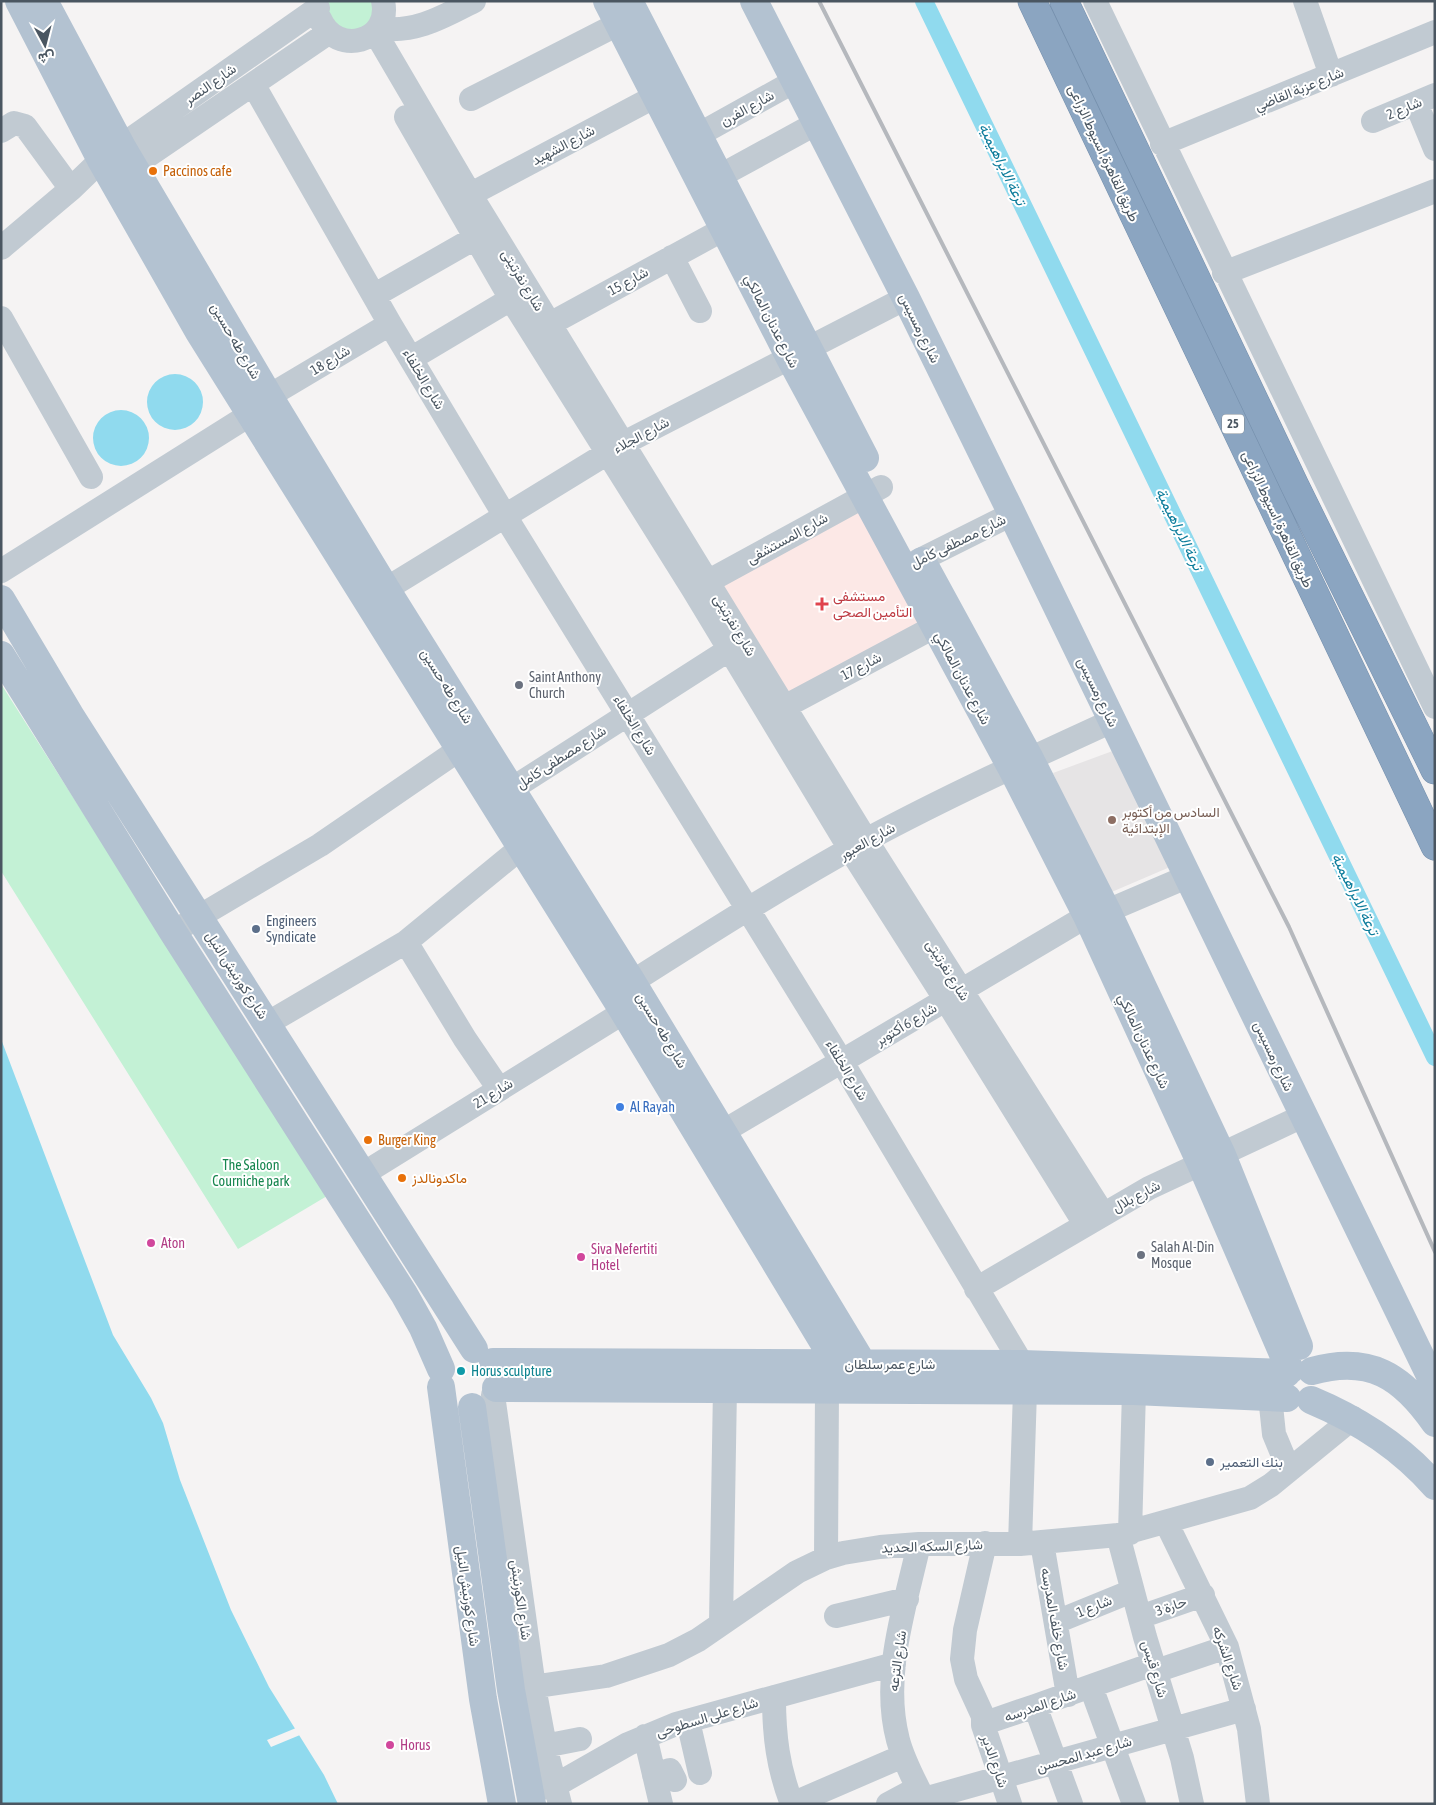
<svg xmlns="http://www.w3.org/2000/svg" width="1436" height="1805" viewBox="0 0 1436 1805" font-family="'Asap Condensed',Vazirmatn,sans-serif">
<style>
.education{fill:#e6e4e5}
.medical{fill:#fce8e6}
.green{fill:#c3f1d5}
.water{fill:#90daee}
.pier{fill:#f5f3f3}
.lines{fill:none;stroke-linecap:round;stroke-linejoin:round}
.canal{stroke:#90daee;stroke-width:18}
.highway-casing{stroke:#7690ad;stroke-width:29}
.minor{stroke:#c1cad2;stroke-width:24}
.major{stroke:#b3c2d1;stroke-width:28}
.highway{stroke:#8ba5c1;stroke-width:28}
.rail{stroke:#b5b8bd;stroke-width:4}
.food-dot{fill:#e8710a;stroke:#fff;stroke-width:2}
.health-dot{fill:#e0444e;stroke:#fff;stroke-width:2}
.worship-dot{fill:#6b7280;stroke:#fff;stroke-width:2}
.education-dot{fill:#8d6e63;stroke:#fff;stroke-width:2}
.service-dot{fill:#5c6f8a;stroke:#fff;stroke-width:2}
.shop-dot{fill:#3f7fe0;stroke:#fff;stroke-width:2}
.hotel-dot{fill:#d1479c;stroke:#fff;stroke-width:2}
.culture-dot{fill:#0f9aa8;stroke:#fff;stroke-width:2}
.labels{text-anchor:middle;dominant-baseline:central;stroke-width:4;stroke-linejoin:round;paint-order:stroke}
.shield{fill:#fff;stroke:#808990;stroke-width:1}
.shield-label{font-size:12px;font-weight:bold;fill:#4a5661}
.street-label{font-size:14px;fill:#4a5661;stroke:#fff}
.food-label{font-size:14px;fill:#c56008;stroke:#fff;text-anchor:start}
.health-label{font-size:14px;fill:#be3a42;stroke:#fff;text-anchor:start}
.worship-label{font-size:14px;fill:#5b616d;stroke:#fff;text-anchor:start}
.education-label{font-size:14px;fill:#785e54;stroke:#fff;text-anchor:start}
.service-label{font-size:14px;fill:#4e5e75;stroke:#fff;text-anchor:start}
.shop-label{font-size:14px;fill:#366cbe;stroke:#fff;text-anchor:start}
.park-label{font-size:14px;fill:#17864f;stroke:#fff}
.hotel-label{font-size:14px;fill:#b23c85;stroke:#fff;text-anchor:start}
.culture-label{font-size:14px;fill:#0d838f;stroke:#fff;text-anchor:start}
.water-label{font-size:15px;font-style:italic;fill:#0c7c9b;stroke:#fff}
</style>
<rect width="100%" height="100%" fill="#f5f3f3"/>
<!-- education -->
<path class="education" d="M1118,749L1170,867L1107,894L1053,773Z"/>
<!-- medical -->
<path class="medical" d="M865,497L933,626L785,705L711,582Z"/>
<!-- green -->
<path class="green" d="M325,1H379L372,30L336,31Z
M1,684L327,1196L238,1249L1,871Z"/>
<!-- water -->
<path class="water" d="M147 402a28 28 0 1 1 56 0a28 28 0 1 1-56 0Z
M93 438a28 28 0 1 1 56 0a28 28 0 1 1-56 0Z
M1,1039L113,1335L151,1398L163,1423L180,1480L231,1610L269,1687L324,1775L338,1804H1Z"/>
<!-- pier -->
<path class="pier" d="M296,1728L300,1735L271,1747L267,1740Z"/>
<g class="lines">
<!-- canal -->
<path class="canal" d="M924,1L1435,1057"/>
<!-- highway casing -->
<g class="highway-casing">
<path id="highway" d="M1032,1L1435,846
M1064,1L1295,486L1435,770"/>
</g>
<!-- minor -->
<path class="minor" d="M1095,1L1435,707
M1305,1L1331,75
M320,19C336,57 392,42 383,1
M378,28C414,34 443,17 474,1
M375,32L470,194L866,840L1103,1214
M253,84L390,324L505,516L842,1062L1022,1364
M471,99L618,24
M1416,103L1435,149
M406,117L511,299L693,589L850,849L946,1000L1085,1224
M1373,121L1435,95
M1,131L14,123L25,126L71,189
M698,135L795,81
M1162,144L1435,32
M118,176L328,33
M720,176L817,123
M458,201L671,88
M1,248L71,189L101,160L318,8
M672,257L700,311
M1224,273L1435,191
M375,295L475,238
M1,318L91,477
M537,331L724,229
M412,358L511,299
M269,396L390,324
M904,568L1012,514
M1,571L251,414
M696,588L881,487
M386,589L624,443L906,298
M771,714L951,618
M496,799L730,649
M1107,911L1189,876
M173,932L320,845L460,749
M406,942L465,1039L499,1089
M632,982C709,933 786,884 866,840C946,797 1029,759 1112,721
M268,1023L406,942L522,847
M724,1131L1087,916
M363,1174L624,1012
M976,1289L1149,1188L1303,1116
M493,1395L534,1687L545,1746L560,1804
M1270,1396L1274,1434L1289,1470
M1166,1522L1227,1647L1249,1729L1258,1804
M1130,1533L1134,1391
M1118,1535L1145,1637L1182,1758L1192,1804
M985,1543L965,1630L962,1659L966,1679L982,1714L987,1720H994L1035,1706L1153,1664
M1042,1543L1068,1695
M919,1544C905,1607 881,1676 898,1740C904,1763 916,1783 926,1804
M1020,1544L1025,1391
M826,1558L827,1389
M836,1616L907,1599
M1140,1617L1203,1595
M1056,1622L1132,1591
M721,1623L725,1388
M1156,1671L1227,1647
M1091,1687L1134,1804
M511,1690L606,1676L669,1655L698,1640L797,1572L826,1558L843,1553L880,1547L919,1544H1020L1118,1535L1250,1498L1271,1485L1353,1418
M774,1697C774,1736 778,1768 792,1804
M1035,1706L1071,1804
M983,1718V1725L1010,1804
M688,1721L700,1773
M645,1736L661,1804
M529,1749L580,1739
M654,1775L670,1770L675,1780
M541,1788L556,1785L628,1744L676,1724L894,1664
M924,1799L1244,1709
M792,1804L903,1756
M888,1804L918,1788"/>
<!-- major -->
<path class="major" d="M19,1L101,160L199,332L624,1012L836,1363
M44,1L122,147L269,396L386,589L632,982L863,1364
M607,1L790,358L1011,767L1087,916L1201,1164L1290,1370
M629,1L865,458
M754,1L906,298L1012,514L1435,1386
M922,561L1030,759L1107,911L1222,1155L1299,1346
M1,599L70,715L474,1349
M1,655L173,932L404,1294L423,1328L441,1369
M493,1362L1022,1364L1287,1373
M1312,1371C1370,1355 1402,1376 1435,1423
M441,1387L483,1699L502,1804
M496,1388L1134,1391L1287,1398
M1311,1400C1359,1420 1400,1446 1435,1486
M472,1407L511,1690L532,1804"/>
<!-- highway -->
<use href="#highway" class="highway"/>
<!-- rail -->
<path class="rail" d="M819,1L1289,927L1435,1252"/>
</g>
<!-- markers -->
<g class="food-dot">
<circle cx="153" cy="171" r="5"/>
<circle cx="368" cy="1140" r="5"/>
<circle cx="402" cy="1178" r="5"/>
</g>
<path class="health-dot" d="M819.5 596.5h5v5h5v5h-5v5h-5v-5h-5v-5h5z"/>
<g class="worship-dot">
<circle cx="519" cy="685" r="5"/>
<circle cx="1141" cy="1255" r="5"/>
</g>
<circle class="education-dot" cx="1112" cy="820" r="5"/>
<g class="service-dot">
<circle cx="256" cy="929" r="5"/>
<circle cx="1210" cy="1462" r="5"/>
</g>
<circle class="shop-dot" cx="620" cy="1107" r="5"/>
<g class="hotel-dot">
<circle cx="151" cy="1243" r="5"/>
<circle cx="581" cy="1257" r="5"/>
<circle cx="390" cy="1745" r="5"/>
</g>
<circle class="culture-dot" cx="461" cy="1371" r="5"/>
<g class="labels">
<!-- shield labels -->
<rect class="shield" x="1222" y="414.5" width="22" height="19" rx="4"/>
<g class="shield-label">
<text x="1233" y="424">25</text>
</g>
<!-- street labels -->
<g class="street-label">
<text transform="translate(210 84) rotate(-35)">شارع النصر</text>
<text transform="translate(1299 89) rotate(-22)">شارع عزبة القاضي</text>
<text transform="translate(747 108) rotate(-29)">شارع الفرن</text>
<text transform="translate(1404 108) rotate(-23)">شارع 2</text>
<text transform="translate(563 145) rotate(-28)">شارع الشهيد</text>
<text transform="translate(1104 153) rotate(65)">طريق القاهرة, اسيوط الزراعى</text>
<text transform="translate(523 280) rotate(59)">شارع نفرتيتى</text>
<text transform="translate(628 281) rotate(-29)">شارع 15</text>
<text transform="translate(772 321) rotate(63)">شارع عدنان المالكي</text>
<text transform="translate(920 328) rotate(64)">شارع رمسيس</text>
<text transform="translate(236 341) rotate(60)">شارع طه حسين</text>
<text transform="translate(330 360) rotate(-31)">شارع 18</text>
<text transform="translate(424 379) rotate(59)">شارع الخلفاء</text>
<text transform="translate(641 435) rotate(-28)">شارع الجلاء</text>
<text transform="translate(1278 519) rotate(65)">طريق القاهرة, اسيوط الزراعى</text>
<text transform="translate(787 538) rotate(-29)">شارع المستشفى</text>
<text transform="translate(958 541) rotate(-26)">شارع مصطفى كامل</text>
<text transform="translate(735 625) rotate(59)">شارع نفرتيتى</text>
<text transform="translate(861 666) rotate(-28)">شارع 17</text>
<text transform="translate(963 678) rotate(62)">شارع عدنان المالكي</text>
<text transform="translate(447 686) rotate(58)">شارع طه حسين</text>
<text transform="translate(1098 692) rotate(64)">شارع رمسيس</text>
<text transform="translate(635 725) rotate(58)">شارع الخلفاء</text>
<text transform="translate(561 757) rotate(-33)">شارع مصطفى كامل</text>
<text transform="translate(867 841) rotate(-29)">شارع العبور</text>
<text transform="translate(948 970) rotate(58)">شارع نفرتيتى</text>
<text transform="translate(237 975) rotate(57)">شارع كورنيش النيل</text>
<text transform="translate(906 1024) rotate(-31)">شارع 6 أكتوبر</text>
<text transform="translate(662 1030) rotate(59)">شارع طه حسين</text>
<text transform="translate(1144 1041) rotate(65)">شارع عدنان المالكي</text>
<text transform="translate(1274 1056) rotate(65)">شارع رمسيس</text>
<text transform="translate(847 1070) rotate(59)">شارع الخلفاء</text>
<text transform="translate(493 1093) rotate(-32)">شارع 21</text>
<text transform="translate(1136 1196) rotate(-28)">شارع بلال</text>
<text x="890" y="1364">شارع عمر سلطان</text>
<text transform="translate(932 1546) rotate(-2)">شارع السكه الحديد</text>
<text transform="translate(468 1596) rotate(82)">شارع كورنيش النيل</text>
<text transform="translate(521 1600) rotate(82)">شارع الكورنيش</text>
<text transform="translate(1094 1606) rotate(-22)">شارع 1</text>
<text transform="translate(1171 1606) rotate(-19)">حارة 3</text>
<text transform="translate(1055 1619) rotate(80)">شارع خلف المدرسه</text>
<text transform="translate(1228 1658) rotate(71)">شارع الشركه</text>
<text transform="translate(897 1661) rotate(-82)">شارع الترعه</text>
<text transform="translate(1155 1669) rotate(73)">شارع قيس</text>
<text transform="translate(1040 1705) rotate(-19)">شارع المدرسه</text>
<text transform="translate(707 1717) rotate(-17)">شارع على السطوحى</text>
<text transform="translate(1084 1754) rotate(-16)">شارع عبد المحسن</text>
<text transform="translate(995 1761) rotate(71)">شارع الدير</text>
</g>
<!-- food labels -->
<g class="food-label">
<text x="163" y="171">Paccinos cafe</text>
<text x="378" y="1140">Burger King</text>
<text x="412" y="1178">ماكدونالدز</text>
</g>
<!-- health labels -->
<g class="health-label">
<text x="833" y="596">مستشفى<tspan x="833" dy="16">التأمين الصحى</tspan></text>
</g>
<!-- worship labels -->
<g class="worship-label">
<text x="529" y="677">Saint Anthony<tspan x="529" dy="16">Church</tspan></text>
<text x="1151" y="1247">Salah Al-Din<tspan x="1151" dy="16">Mosque</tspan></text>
</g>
<!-- education labels -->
<g class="education-label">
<text x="1122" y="812">السادس من أكتوبر<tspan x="1122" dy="16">الإبتدائية</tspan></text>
</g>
<!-- service labels -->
<g class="service-label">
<text x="266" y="921">Engineers<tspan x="266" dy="16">Syndicate</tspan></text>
<text x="1220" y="1462">بنك التعمير</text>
</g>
<!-- shop labels -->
<g class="shop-label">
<text x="630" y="1107">Al Rayah</text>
</g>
<!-- park labels -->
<g class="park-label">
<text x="251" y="1165">The Saloon<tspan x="251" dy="16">Courniche park</tspan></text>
</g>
<!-- hotel labels -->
<g class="hotel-label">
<text x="161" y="1243">Aton</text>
<text x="591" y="1249">Siva Nefertiti<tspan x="591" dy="16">Hotel</tspan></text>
<text x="400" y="1745">Horus</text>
</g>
<!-- culture labels -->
<g class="culture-label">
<text x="471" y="1371">Horus sculpture</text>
</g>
<!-- water labels -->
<g class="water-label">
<text transform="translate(1003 164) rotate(64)">ترعة الابراهيمية</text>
<text transform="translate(1180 529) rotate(64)">ترعة الابراهيمية</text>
<text transform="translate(1356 894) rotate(64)">ترعة الابراهيمية</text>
</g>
</g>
<!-- border -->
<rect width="1436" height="1805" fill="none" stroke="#4a5661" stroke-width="5"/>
<!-- north arrow -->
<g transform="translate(45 45) rotate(173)" stroke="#ffffff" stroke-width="4" paint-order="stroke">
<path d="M0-4L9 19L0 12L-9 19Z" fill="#4a5661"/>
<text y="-8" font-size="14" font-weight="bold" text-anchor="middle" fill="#4a5661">ش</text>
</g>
</svg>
